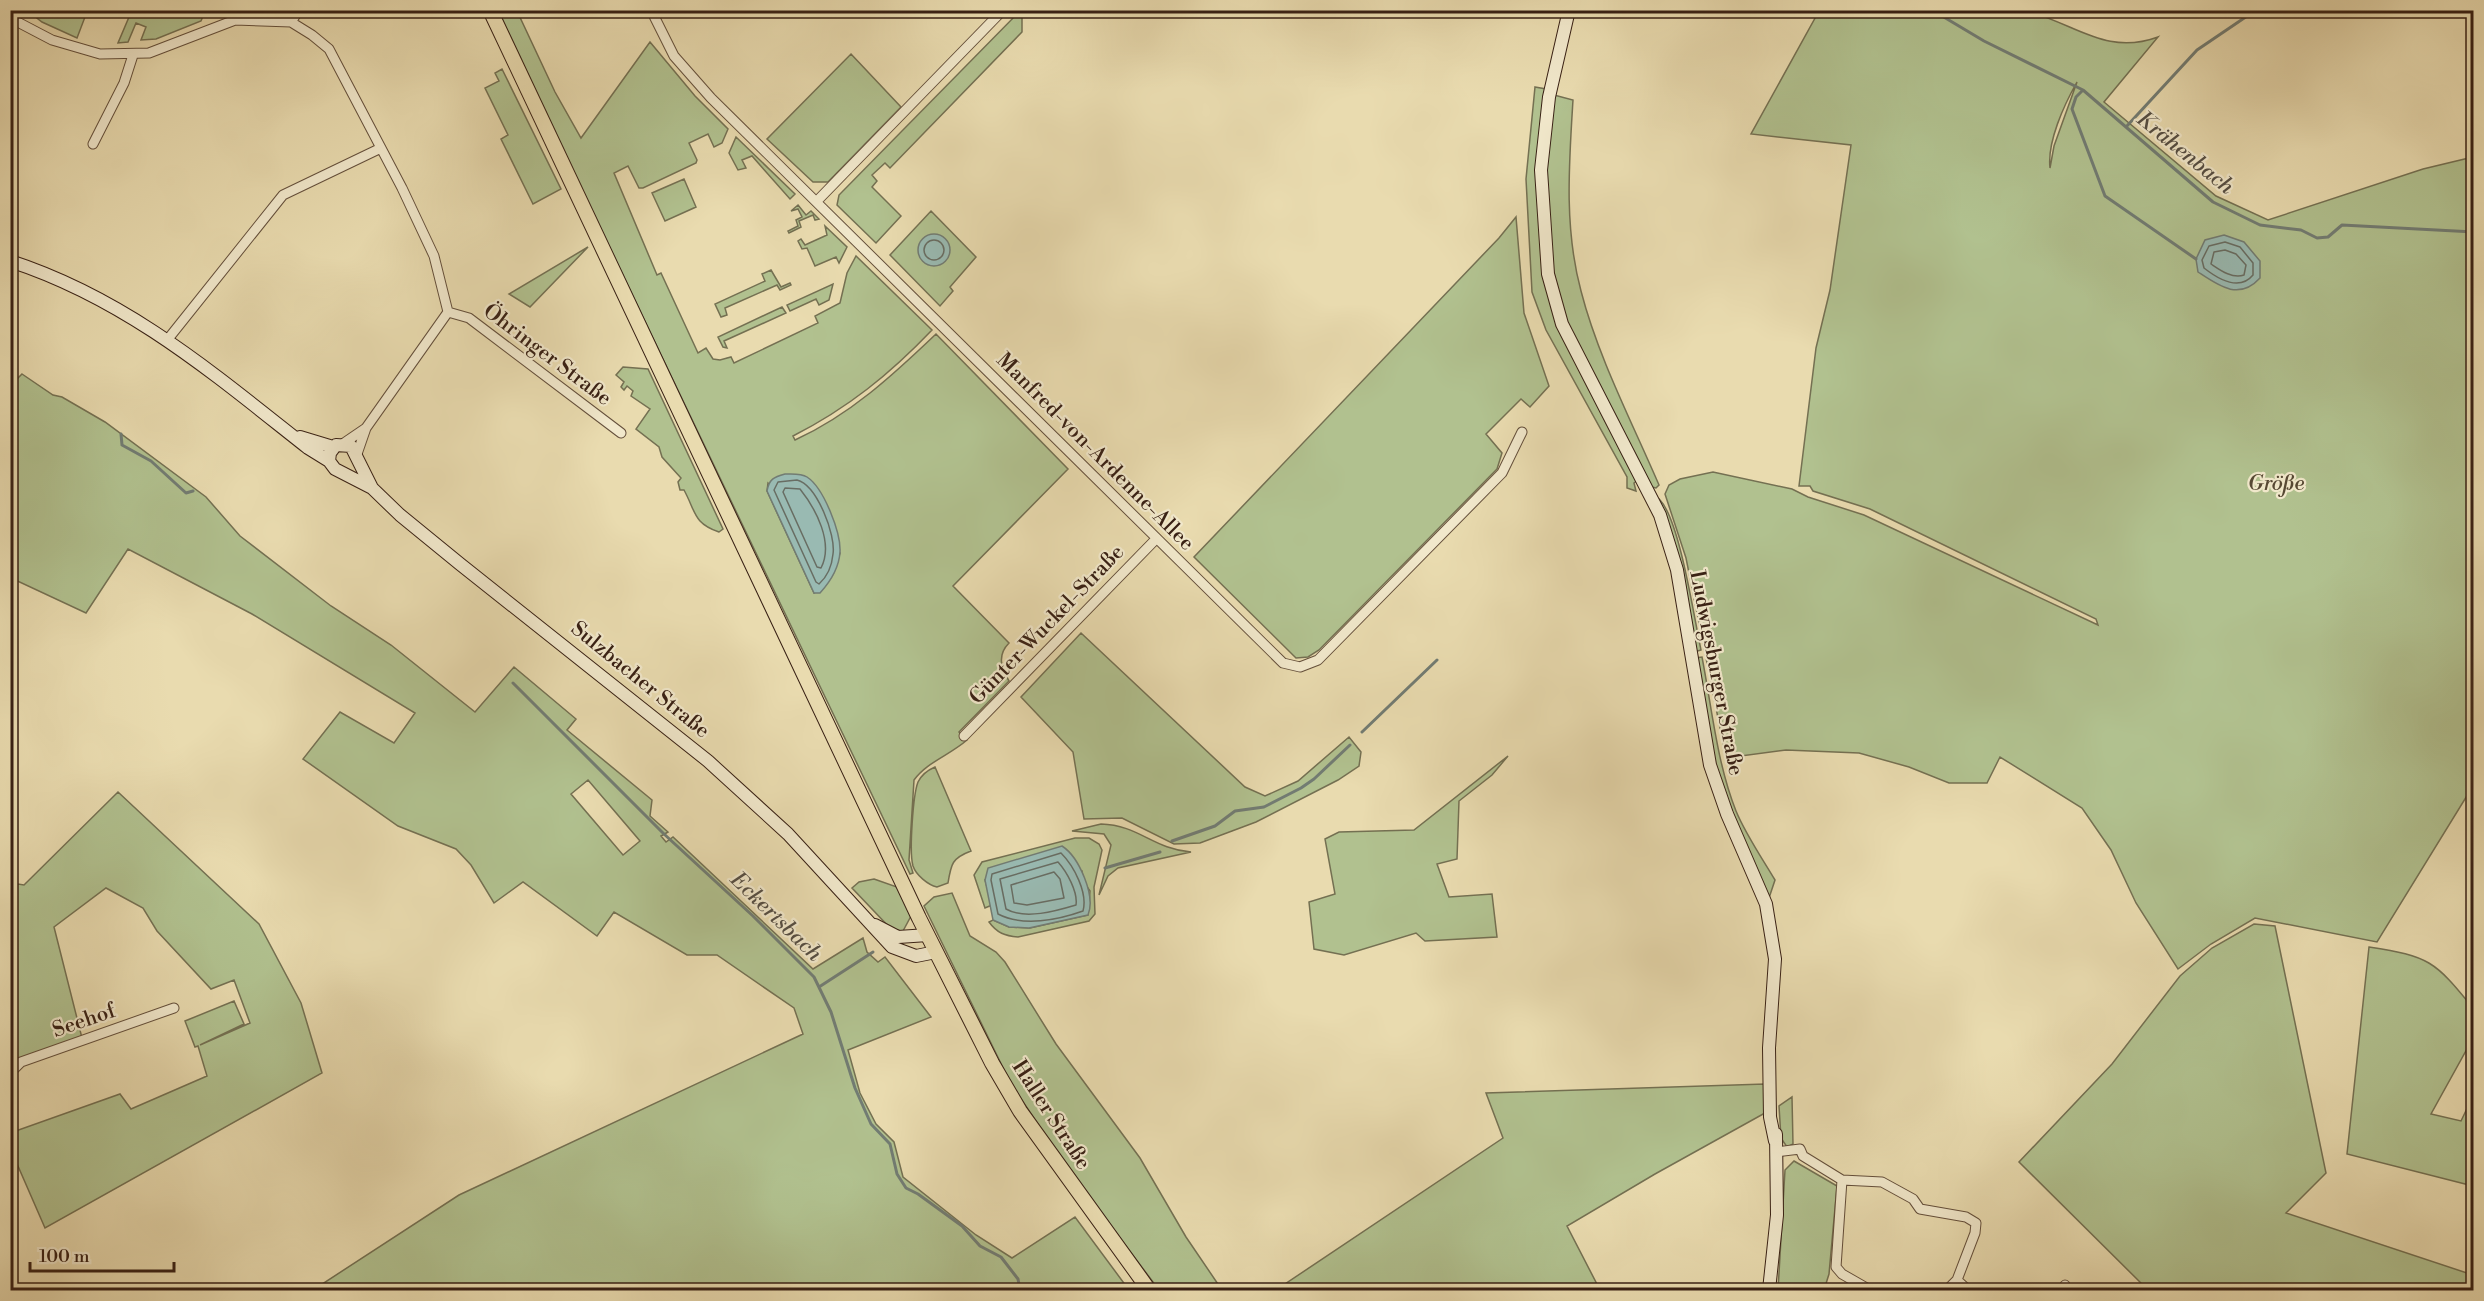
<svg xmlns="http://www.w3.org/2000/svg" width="2484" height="1301" viewBox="0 0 2484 1301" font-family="'Libre Bodoni',serif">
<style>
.green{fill:#b1c18f;stroke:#747052;stroke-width:1.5;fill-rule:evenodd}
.water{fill:#99bab2;stroke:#727c73;stroke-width:1.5}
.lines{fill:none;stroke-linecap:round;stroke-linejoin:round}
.shore{stroke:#686d63;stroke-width:1.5}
.stream{stroke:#727c73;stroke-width:3}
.street-casing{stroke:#644f3b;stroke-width:11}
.secondary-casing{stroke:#382014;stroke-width:14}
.primary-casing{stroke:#382014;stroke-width:16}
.street{stroke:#f1e8cb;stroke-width:9}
.secondary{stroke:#f1e8cb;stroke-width:12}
.primary{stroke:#e9dbaf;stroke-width:14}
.labels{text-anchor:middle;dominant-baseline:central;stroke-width:4.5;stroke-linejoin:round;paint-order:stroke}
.street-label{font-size:21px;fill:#382014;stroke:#f1e8cb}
.park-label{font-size:21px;font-style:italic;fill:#564833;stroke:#f1e8cb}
.water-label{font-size:22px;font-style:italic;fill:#554e43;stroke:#f1e8cb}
</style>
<rect width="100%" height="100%" fill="#e9dbaf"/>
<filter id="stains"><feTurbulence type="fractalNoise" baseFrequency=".00333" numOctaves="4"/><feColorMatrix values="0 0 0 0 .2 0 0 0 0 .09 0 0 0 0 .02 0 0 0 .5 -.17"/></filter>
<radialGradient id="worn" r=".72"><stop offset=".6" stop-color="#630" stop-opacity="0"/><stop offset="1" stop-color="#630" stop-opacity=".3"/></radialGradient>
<!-- green -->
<path class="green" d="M132,10H205V11L201,21L156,39L141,40L146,27L136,23L128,42L118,43Z
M28,11H76V13L85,17L77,38L42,22Z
M496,11H517L555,92L581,138L650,42L695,96L728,129L722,143L714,147L708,134L689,143L697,160L696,163L643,188H639L628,166L614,173L657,275L661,273L698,353L706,348L713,359L720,360L731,357L734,363L818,323L815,316L840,303L847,273L856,256L932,330C890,374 848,408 793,436L795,440C850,415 893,375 936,334L1068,469L953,586L1009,643C997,655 1001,668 1009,681L959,732L967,740C950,755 927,762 914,780L909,860L913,873L910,874ZM768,483L840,553C835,572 832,582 814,593L767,491Z
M1020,11H1022V32L890,168L885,163L872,175L877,181L872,187L901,216L876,243L837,205L839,195Z
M1819,11C1869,11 1918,11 1967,11C1986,11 2009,7 2027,11C2076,24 2106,56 2158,37L2104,102L2216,196L2268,220L2423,169L2473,157V786L2377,942L2255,918L2211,944L2178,969L2136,903L2111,850L2082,808L2000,757L1987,783H1949L1909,767L1859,753L1786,750L1726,758L1686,558L1665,494L1669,485L1680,479L1713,472L1792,489L1808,497L1864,515L2098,625L2096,619L1870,509L1813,491L1810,486H1799L1816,348L1830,290L1851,145L1751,134ZM2077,82L2054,146L2050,168C2047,142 2064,105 2077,82Z
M851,54L901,107L828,182H813L767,139Z
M502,69L561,189L533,204L501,139L508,135L485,88L499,81L495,73Z
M1535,87L1546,89V287L1638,480L1634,483L1636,491L1627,488V477L1546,330L1532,292L1526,179Z
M1554,95L1573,100C1569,164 1564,228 1581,291C1598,357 1632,422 1659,485L1656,488L1652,487L1563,314L1551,260L1546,178Z
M736,137L795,194L790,199L752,156L742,160L746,168L738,170L729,153Z
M684,179L696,207L665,221L652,193Z
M798,205L806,215L811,211L819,219L815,220L813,215L799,221L801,227L789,233L788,231L798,226L796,220L802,217L798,209L791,211Z
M931,211L976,257L950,287L953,291L940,306L890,255Z
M1516,217L1524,313L1549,386L1530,407L1521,399L1486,434L1502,453L1497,469L1319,650L1308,657L1296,658L1194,557L1499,238Z
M825,226L847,247L839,263L836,257L815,266L807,248L802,249L798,241L801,239L805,245L827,235Z
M588,247L530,307L509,294Z
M771,270L781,287L790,283L791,285L780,290L777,285L725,308L727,315L721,317L715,304L765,281L762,274Z
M833,284L829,300L819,305L816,299L790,311L787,305Z
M782,307L786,313L724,341L727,348L723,347L718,337Z
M623,367L648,369L723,529L719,532C693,523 696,512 684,490H680L678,482L681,478L662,457L659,447L636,429L650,409L631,396L633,391L627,386L624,390L621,387L624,382L616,375Z
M22,374L53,395L62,397L105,422L206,497L240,536L331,606L391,645L475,712L514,667L576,719L567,730L652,800L650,816L668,832L661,836L666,842L673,837L813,969L863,938L867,952L878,962L885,957L931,1017L848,1050L860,1093L876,1124L894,1142L903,1177L976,1235L1012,1258L1075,1217L1129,1290H313L459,1195L803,1034L794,1008L717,955H687L614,912L597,936L523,882L494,903L471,865L456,849L398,826L303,759L340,712L394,743L415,713L252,614L128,549L86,613L11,578V377L15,381ZM588,780L640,841L623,855L571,794Z
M1660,500C1680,521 1694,618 1701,650L1694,652Z
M1081,633L1245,787L1265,796L1298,781L1349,737L1361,752L1359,766L1338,780L1256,822L1200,843L1174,844L1122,818L1084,819L1073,752L1021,697Z
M1702,657C1712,709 1717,763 1736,811C1746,835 1762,858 1775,880L1769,898L1718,783L1695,658Z
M1508,756L1492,775L1459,801L1457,859L1437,864L1449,897L1492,894L1497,937L1425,941L1416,933L1344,955L1314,949L1309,902L1335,894L1325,839L1339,832L1414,830Z
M935,767L971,851C952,858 951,864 948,883L937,887C928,885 916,875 913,866C909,852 913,795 918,782C922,774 928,770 935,767Z
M118,792L259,924L301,1003L322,1073L45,1228L11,1150L10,1133L120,1094L131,1109L207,1076L198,1046L195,1047L185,1021L234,1001L244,1024L200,1045L250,1023L234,980L211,989L157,931L143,908L106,888L54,927L82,1038L11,1064V896L18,884L24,885Z
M1101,824C1139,825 1153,849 1191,852L1118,868L1108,876L1099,895L1111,845L1104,834L1072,831Z
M1075,838H1089L1099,844L1102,850L1094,887L1095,914L1089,921L1018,937C1005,936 997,933 989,922L993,920L1009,927L1030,928L1088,915L1090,891L1083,881L1082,871L985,880L992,905L985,908L974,875L982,862Z
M874,879L897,887L911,916L903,931L892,930L852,888L859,882Z
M952,893L970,936L996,952L1005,962L1056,1044L1140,1158L1186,1237L1222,1290H1159L1063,1162L1010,1082L924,906L934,897Z
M2254,924L2275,926L2326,1173L2286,1213L2473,1275V1290H2148L2019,1162L2112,1064L2180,976L2212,948Z
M2369,947C2429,956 2435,961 2473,1008V1038L2431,1114L2461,1121L2473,1096V1186L2347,1154Z
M1765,1084V1113L1655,1174L1567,1226L1600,1290H1276L1503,1138L1486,1093Z
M1792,1097L1793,1144L1787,1147L1781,1138L1779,1106Z
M1794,1161L1837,1186L1829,1274L1824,1290H1778L1785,1170Z"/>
<!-- water -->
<path class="water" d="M918 250a16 16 0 1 1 32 0a16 16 0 1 1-32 0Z
M2224,235L2244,242L2260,261V278C2239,301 2219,286 2198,272L2196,259L2205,240Z
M785,474C792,474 801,473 807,477C824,488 841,533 840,552C839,569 830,582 820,593H814L767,491C769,479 774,477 785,474Z
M1062,846C1079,857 1096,896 1088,915L1029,928L1009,927L993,920L985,880L988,868Z"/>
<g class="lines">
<!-- shore -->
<path class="shore" d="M924 250a10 10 0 1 1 20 0a10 10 0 1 1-20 0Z
M2225,242L2240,247L2253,263V275C2239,292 2218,279 2204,268L2202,260L2209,246Z
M2225,250L2236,254L2246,265L2244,275C2232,279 2220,270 2211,264L2214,252Z
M797,480C817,485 836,535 833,554C832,565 828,576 819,584L816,582L774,490L778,482Z
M785,488L800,489C816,509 834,543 821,568L817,567L783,492Z
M1061,853C1074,866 1088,893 1083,911C1058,920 1023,927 998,914L991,880L992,874Z
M1058,862C1067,872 1078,892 1076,905C1056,911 1025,920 1006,909L1000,879Z
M1054,872L1060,879L1064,898L1027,905L1014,903L1011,885Z"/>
<!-- stream -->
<path class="stream" d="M1932,10L1984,41L2083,90L2213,202L2260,225L2301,230L2317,238L2328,237L2342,225L2474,232
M2083,90L2076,97L2072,109L2105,196L2196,259
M2126,127L2197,50L2256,10
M121,434L122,445L151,461L186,493L193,491
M513,683L664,834L753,916L814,977L831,1012L855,1088L871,1124L890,1144L897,1174L906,1188L918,1194L962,1226L980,1246L1001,1257L1018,1279L1020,1290
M1362,732L1437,660
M1172,841L1215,826L1235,811L1264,807L1301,788L1314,779L1350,745
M1105,868L1160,852
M819,987L873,952"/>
<!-- street casing -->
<g class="street-casing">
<path id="street" d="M651,10L674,56L711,98L1283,663L1300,667L1318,660L1502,473L1522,432
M10,18L52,40L100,54L149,53L235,20L291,22L312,35L329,49L402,188L434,256L448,312L366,428L357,454
M291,22L299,10
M93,144L124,83L133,55
M817,201L1003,10
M448,312L469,318L621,433
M168,339L283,195L381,148
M344,443L366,428
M964,736L1156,539
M10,1073L21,1062L174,1008
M1776,1152L1800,1149L1803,1156L1842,1180L1882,1182L1913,1199L1920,1209L1966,1217L1976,1223L1975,1233L1957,1280L1968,1290
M1842,1180L1836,1267L1842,1274L1870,1290
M2065,1285L2067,1290
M1947,1290L1957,1280"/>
</g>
<!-- secondary casing -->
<g class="secondary-casing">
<path id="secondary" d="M1569,10L1549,97L1541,170L1548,274L1562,324L1660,515L1677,570L1710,765L1727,814L1766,904L1775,959L1769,1048L1770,1117L1775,1141
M10,261C127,299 214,374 308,448L329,461L335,469L372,488L400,515L460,564L708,761L788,834L892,947L916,956L936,952
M300,437L333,447
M329,461L330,453L336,445L351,446L372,488
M875,925L898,937L928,935
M1769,1290L1777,1215L1776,1134"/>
</g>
<!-- primary casing -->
<g class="primary-casing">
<path id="primary" d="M490,10L919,918L992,1063L1020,1111L1149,1290"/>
</g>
<!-- street -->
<use href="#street" class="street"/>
<!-- secondary -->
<use href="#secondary" class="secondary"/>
<!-- primary -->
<use href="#primary" class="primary"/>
</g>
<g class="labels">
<!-- street labels -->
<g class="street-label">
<text transform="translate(547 355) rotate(37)">Öhringer Straße</text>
<text transform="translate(1095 452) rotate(45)">Manfred-von-Ardenne-Allee</text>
<text transform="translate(1047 625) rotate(-46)">Günter-Wuckel-Straße</text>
<text transform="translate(1716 673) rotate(79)">Ludwigsburger Straße</text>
<text transform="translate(640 680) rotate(39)">Sulzbacher Straße</text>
<text transform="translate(84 1021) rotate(-19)">Seehof</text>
<text transform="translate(1051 1115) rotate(57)">Haller Straße</text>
</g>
<!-- park labels -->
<g class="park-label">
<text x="2276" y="484">Größe</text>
</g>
<!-- water labels -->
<g class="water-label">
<text transform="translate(2185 153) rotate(39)">Krähenbach</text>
<text transform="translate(776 917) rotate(44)">Eckertsbach</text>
</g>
</g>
<!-- margin -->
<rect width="2484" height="1301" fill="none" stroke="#e9dbaf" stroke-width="36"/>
<rect x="12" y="12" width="2460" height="1277" fill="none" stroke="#382014" stroke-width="3"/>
<rect x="18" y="18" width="2448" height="1265" fill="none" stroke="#382014" stroke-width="1.5"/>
<!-- scale -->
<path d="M30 1262v9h144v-9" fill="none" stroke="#382014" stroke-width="3"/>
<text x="39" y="1262" font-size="18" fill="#382014" stroke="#f1e8cb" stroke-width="4.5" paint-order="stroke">100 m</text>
<rect width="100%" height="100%" filter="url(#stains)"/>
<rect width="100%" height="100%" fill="url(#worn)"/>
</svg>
